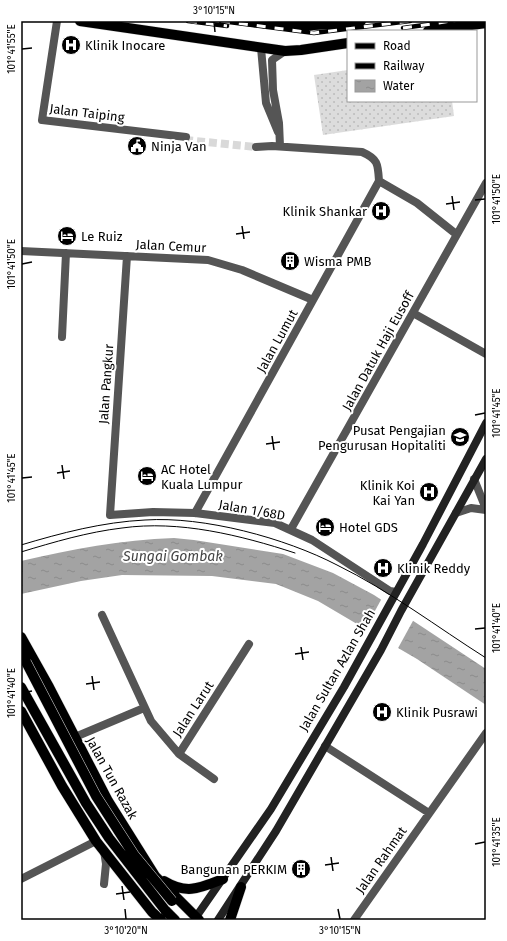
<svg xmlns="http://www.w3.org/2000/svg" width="507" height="941" viewBox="0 0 507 941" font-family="'Fira Sans',sans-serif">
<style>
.grass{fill:url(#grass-dots)}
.water{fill:url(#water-ripples)}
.pier{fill:#fff}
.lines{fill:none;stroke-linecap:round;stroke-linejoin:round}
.street-tunnel{stroke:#d9d9d9;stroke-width:8;stroke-dasharray:8 4;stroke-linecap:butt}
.primary-casing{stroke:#dbdbdb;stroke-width:11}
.street{stroke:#555;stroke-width:8}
.secondary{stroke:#222;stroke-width:8}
.primary{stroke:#000;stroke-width:10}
.tram{stroke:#000;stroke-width:1}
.rail-casing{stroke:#000;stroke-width:4.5}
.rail{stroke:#fff;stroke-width:3;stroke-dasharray:9;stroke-linecap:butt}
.primary-bridge-casing{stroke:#dbdbdb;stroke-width:11;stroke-linecap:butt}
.primary-bridge{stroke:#000;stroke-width:10}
.ticks{fill:none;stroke:#000;stroke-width:1.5}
.labels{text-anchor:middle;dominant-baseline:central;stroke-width:4;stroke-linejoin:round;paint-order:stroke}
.poi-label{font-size:13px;fill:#000;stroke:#fff;text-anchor:start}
.street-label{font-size:13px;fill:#000;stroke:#fff}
.water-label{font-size:14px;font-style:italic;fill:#444;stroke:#fff}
.neatline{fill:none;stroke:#000;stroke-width:1.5}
.ticks-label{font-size:10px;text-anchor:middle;fill:#000}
</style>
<defs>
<pattern id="grass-dots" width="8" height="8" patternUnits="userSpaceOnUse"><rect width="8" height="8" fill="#dcdcdc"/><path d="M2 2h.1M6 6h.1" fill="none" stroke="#bbb" stroke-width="1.8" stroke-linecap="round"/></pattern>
<pattern id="water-ripples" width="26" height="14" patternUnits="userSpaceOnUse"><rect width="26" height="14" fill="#a3a3a3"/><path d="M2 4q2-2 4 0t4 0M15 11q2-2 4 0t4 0" fill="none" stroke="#8b8b8b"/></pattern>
</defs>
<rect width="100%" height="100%" fill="#fff"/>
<!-- grass -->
<path class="grass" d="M348,70V101H452L454,116L323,135L314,75Z"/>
<!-- water -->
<path class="water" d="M174,538L194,540L283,554L333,573L374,595L486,669V705L417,659L357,624L318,601L276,584L212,576L122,575L81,581L21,594V561C72,549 121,540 174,538Z"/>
<!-- pier -->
<path class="pier" d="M382,598L414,619L397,650L364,631Z"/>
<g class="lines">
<!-- street-tunnel -->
<path class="street-tunnel" d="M185,140L256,147"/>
<!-- primary casing -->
<g class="primary-casing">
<path id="primary" d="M80,21L285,51L301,50L348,43
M248,21C286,28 323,26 361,21
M428,31L486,23
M21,637L49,687L108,801L155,876L199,920
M21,653L26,662
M21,711L62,786L96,841L152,912L161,920
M164,881C187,895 200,888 223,879
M165,910L175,920
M230,920L241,887"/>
</g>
<!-- street -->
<path class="street" d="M57,21L42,120L186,137
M261,48L266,103L278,132
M280,146L279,123L273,90L272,60L285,51
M256,147L272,146L362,152C378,159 378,164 379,181L417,203L456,234
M21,251L208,260L242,270L313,300
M127,256L110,515L153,512L195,513L275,523L312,540L390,591L396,592
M413,313L486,354
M62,337L66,253
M474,479L486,509
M195,513L379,181
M456,513L471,508L486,510
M291,529L486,183
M102,615L151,721L179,754L214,779
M75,737L144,708
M325,746L429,813
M179,754L249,644
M104,851L106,864L104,884
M21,879L96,841
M354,920L486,733"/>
<!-- secondary -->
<path class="secondary" d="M196,917L271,809L344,687L423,544L486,423
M218,920L276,831L381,650L401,611L486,459"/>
<!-- primary -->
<use href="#primary" class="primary"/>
<!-- tram -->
<path class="tram" d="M21,545C61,533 103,522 145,520C204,516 285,538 337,565C390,591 437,627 486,658
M21,552C54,542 88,532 122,528C179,520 240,535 295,553"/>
<!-- rail casing -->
<g class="rail-casing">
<path id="rail" d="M188,21L227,26
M221,21L314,33L410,21
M403,28L452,21"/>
</g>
<!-- rail -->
<use href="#rail" class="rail"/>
<!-- primary-bridge casing -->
<g class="primary-bridge-casing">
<path id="primary-bridge" d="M26,662L96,796L134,855L172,901
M21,687L86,803L109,838L165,910"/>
</g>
<!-- primary-bridge -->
<use href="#primary-bridge" class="primary-bridge"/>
</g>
<!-- ticks -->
<path class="ticks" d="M214,22L215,32M22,49L32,48M452,196L454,210M475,200L485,199M446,204L460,202M242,226L244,239M236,234L250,232M22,264L32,262M475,415L485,413M272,436L274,450M266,444L280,442M62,465L64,479M57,473L70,471M22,478L32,477M475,629L485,628M301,647L303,660M295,654L309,652M92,676L94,690M86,684L100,682M22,693L32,691M475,844L485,842M331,857L333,871M325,865L339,863M122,886L124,900M116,894L130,892M125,909L126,919M338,909L340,919"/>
<!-- icons -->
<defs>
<g id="hospital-disc" transform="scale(1)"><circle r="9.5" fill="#000" stroke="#fff"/><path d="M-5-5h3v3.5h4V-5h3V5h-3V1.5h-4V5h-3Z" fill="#fff"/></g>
<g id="civic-disc" transform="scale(1)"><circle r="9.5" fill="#000" stroke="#fff"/><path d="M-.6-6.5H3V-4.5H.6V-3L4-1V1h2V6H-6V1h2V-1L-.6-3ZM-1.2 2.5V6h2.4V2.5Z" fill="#fff"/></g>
<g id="hotel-disc" transform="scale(1)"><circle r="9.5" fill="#000" stroke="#fff"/><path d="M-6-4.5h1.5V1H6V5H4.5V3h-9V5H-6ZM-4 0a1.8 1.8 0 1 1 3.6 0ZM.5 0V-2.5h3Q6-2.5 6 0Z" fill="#fff"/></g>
<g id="building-disc" transform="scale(1)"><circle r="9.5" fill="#000" stroke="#fff"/><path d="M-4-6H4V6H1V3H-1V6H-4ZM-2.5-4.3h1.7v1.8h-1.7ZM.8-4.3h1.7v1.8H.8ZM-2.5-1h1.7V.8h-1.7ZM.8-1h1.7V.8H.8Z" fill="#fff"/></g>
<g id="university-disc" transform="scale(1)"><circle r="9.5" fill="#000" stroke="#fff"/><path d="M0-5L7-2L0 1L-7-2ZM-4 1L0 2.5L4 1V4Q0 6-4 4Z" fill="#fff"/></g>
</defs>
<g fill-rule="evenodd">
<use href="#hospital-disc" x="71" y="45"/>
<use href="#civic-disc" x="137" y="146"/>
<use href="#hospital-disc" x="381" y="211"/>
<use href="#hotel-disc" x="67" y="236"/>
<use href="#building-disc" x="290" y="261"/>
<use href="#university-disc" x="460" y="437"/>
<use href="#hotel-disc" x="147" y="476"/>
<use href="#hospital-disc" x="429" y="492"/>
<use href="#hotel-disc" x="325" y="527"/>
<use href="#hospital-disc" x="383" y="568"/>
<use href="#hospital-disc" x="382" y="712"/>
<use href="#building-disc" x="301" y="869"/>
</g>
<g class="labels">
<!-- poi labels -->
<g class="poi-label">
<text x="85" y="45">Klinik Inocare</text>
<text x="151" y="146">Ninja Van</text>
<text x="367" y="211" text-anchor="end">Klinik Shankar</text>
<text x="81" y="236">Le Ruiz</text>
<text x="304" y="261">Wisma PMB</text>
<text x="446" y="430" text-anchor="end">Pusat Pengajian<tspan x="446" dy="15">Pengurusan Hopitaliti</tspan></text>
<text x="161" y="469">AC Hotel<tspan x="161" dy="15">Kuala Lumpur</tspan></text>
<text x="415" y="485" text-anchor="end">Klinik Koi<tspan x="415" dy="15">Kai Yan</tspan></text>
<text x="339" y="527">Hotel GDS</text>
<text x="397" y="568">Klinik Reddy</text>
<text x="396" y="712">Klinik Pusrawi</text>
<text x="287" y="869" text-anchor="end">Bangunan PERKIM</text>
</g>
<!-- street labels -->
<g class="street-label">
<text transform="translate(87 113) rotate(7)">Jalan Taiping</text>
<text transform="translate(171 246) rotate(3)">Jalan Cemur</text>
<text transform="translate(277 341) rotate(-61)">Jalan Lumut</text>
<text transform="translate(378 351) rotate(-61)">Jalan Datuk Haji Eusoff</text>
<text transform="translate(106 384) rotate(-86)">Jalan Pangkur</text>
<text transform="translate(252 510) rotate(10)">Jalan 1/68D</text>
<text transform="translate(337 670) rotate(-60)">Jalan Sultan Azlan Shah</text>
<text transform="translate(193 709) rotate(-57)">Jalan Larut</text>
<text transform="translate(112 778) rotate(61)">Jalan Tun Razak</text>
<text transform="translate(381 860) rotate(-55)">Jalan Rahmat</text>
</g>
<!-- water labels -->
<g class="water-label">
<text x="173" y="556">Sungai Gombak</text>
</g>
</g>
<!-- border -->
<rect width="507" height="941" fill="none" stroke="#ffffff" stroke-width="44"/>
<!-- legend -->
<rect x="347" y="30" width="130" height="72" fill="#ffffff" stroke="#999999"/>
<rect x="355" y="43" width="20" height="6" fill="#000000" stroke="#999999"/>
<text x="383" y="50" font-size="12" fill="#000000">Road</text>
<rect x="355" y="63" width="20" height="6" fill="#000000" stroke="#999999"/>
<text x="383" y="70" font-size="12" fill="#000000">Railway</text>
<rect x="355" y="80" width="20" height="12" fill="url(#water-ripples)" stroke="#999999"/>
<text x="383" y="90" font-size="12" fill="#000000">Water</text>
<rect x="22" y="22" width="463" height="897" class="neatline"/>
<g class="ticks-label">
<text x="214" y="14">3°10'15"N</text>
<text transform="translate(11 49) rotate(-90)" y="4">101°41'55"E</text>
<text transform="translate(496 199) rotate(-90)" y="4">101°41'50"E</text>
<text transform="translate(11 264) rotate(-90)" y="4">101°41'50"E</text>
<text transform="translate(496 413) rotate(-90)" y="4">101°41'45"E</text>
<text transform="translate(11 478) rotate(-90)" y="4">101°41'45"E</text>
<text transform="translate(496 628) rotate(-90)" y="4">101°41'40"E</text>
<text transform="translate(11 693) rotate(-90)" y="4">101°41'40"E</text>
<text transform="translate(496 842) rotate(-90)" y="4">101°41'35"E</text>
<text x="126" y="934">3°10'20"N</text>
<text x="340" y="934">3°10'15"N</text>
</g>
</svg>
